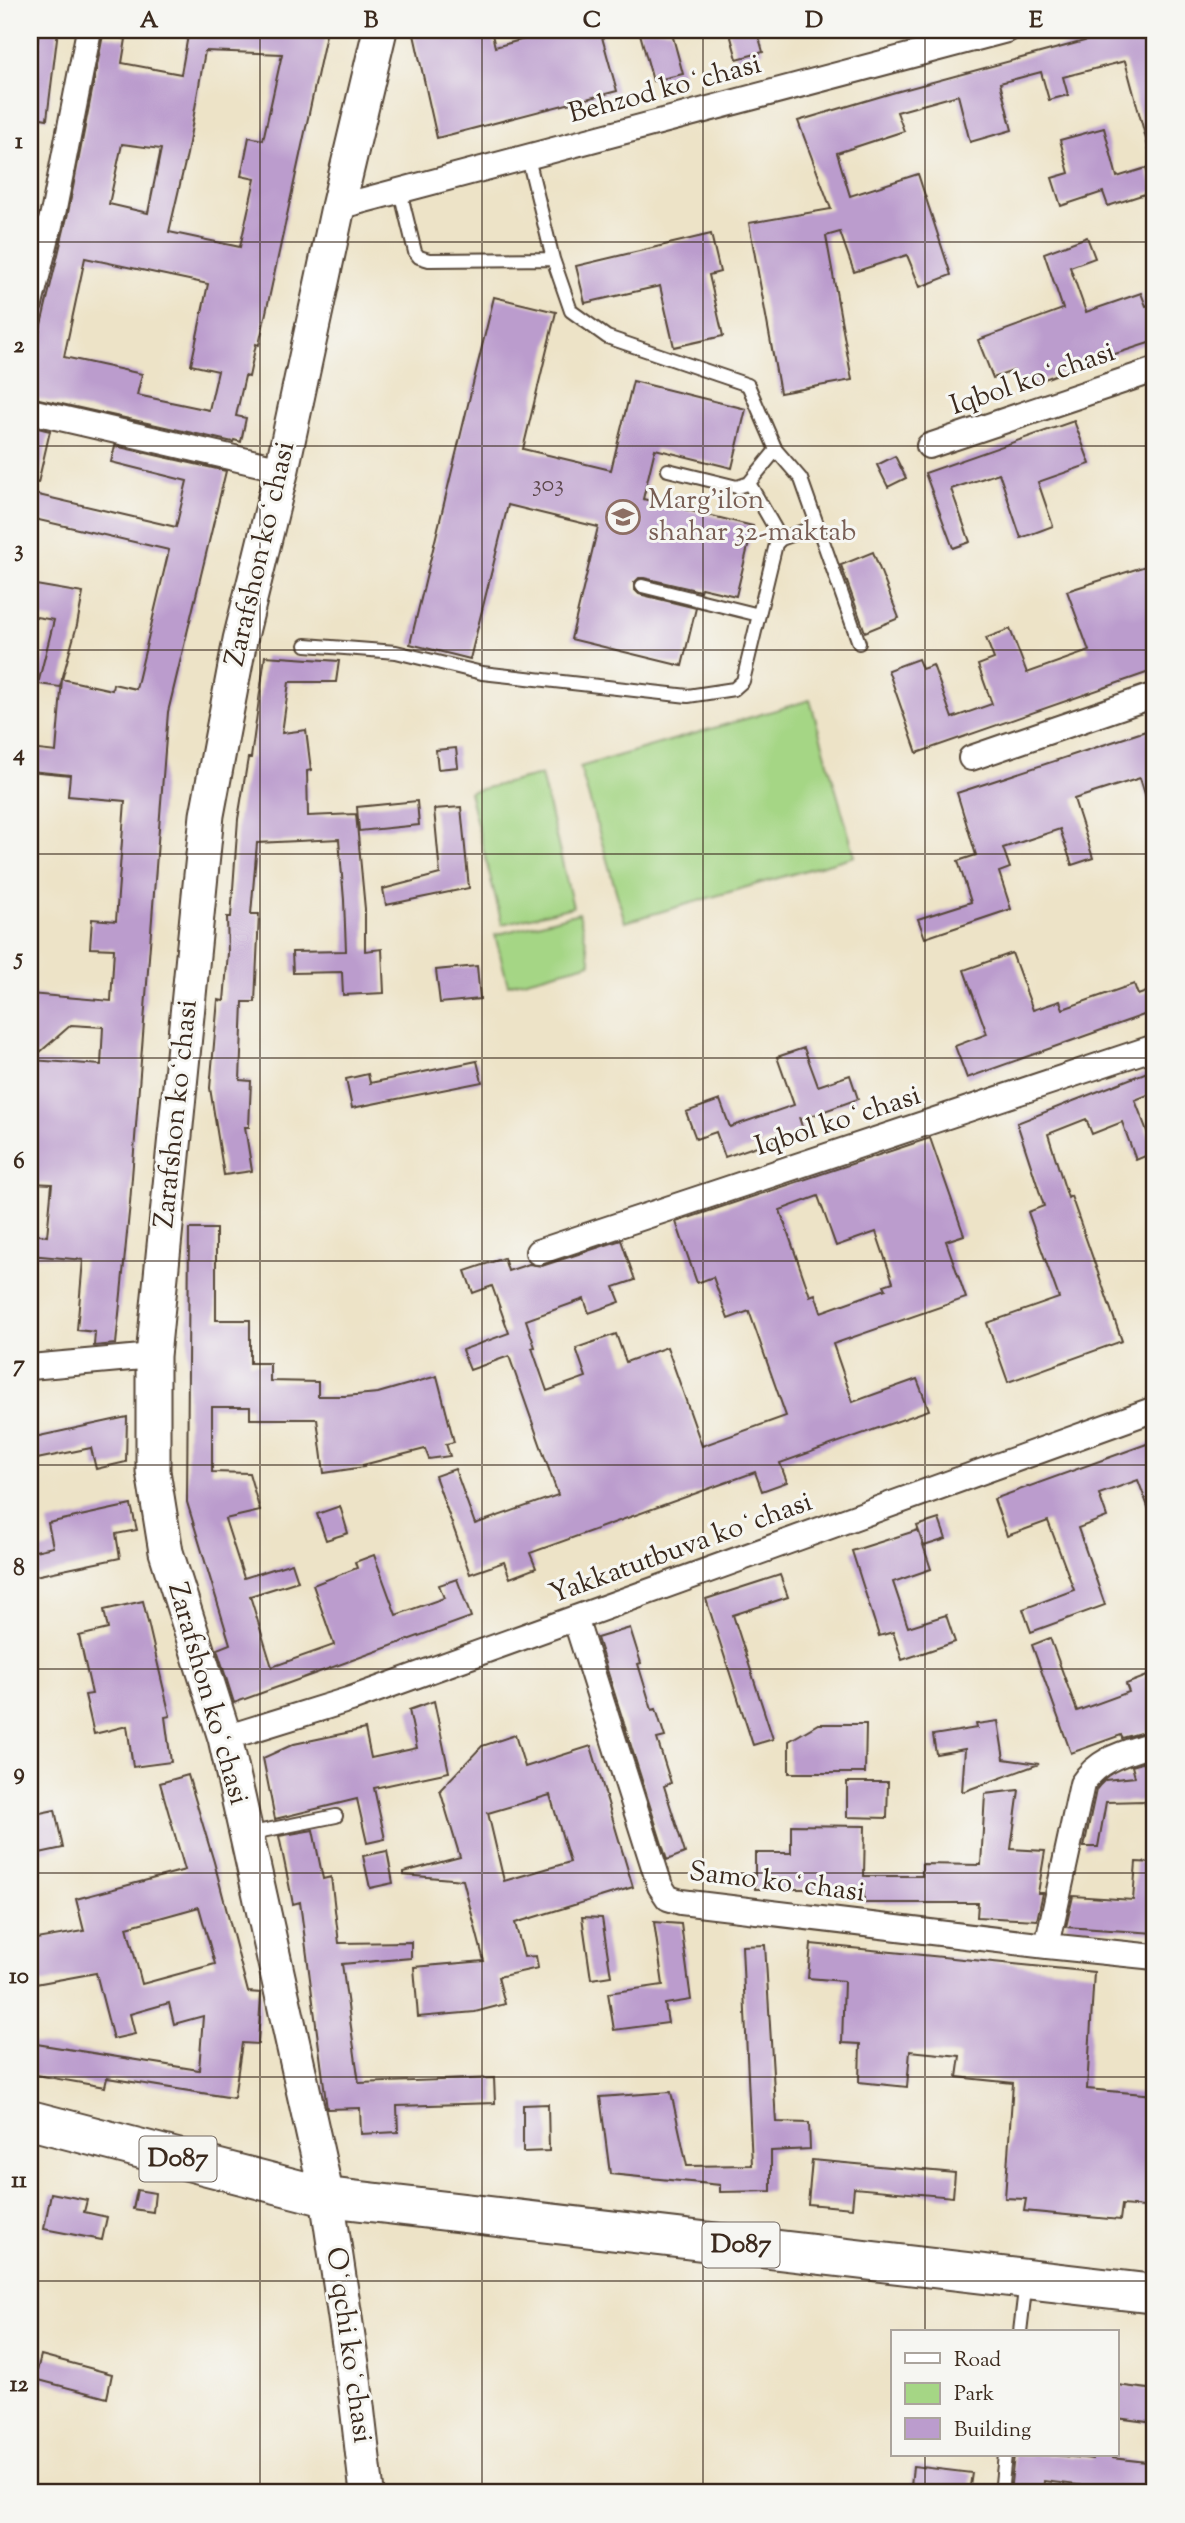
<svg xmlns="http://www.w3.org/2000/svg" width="1185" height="2523" viewBox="0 0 1185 2523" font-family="'Sorts Mill Goudy',serif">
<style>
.green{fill:#a5d685;stroke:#708052;stroke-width:2}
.building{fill:#bb9ccd;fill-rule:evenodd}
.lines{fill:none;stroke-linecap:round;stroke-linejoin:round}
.lane-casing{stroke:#564637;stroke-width:16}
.street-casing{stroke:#564637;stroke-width:28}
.secondary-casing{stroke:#564637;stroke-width:37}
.primary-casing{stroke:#564637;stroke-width:42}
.lane{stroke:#fff;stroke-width:12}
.street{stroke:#fff;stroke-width:24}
.secondary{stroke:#fff;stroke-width:33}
.primary{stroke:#fff;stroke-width:38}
.grid{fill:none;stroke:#3b2a1e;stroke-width:2;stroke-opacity:0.55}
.labels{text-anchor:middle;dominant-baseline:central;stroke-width:6;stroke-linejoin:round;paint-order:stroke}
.number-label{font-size:24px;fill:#5b464a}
.shield{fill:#f6f6f2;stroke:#73675e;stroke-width:2}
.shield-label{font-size:26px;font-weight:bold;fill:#3b2a1e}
.street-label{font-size:28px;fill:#3b2a1e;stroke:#f6f6f2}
.education-label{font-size:28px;fill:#785e54;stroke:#f6f6f2;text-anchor:start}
.neatline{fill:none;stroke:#3b2a1e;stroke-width:2.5}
.grid-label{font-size:23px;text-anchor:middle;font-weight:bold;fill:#3b2a1e}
</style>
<rect width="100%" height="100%" fill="#f6f6f2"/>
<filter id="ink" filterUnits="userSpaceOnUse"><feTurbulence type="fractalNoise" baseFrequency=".0143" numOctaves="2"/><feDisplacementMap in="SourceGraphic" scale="14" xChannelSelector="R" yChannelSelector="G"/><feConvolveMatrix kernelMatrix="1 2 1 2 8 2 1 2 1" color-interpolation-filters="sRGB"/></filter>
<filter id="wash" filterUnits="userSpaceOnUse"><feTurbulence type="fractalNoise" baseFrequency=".00686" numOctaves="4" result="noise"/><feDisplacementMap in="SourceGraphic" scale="28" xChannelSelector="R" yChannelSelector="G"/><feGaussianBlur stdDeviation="1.57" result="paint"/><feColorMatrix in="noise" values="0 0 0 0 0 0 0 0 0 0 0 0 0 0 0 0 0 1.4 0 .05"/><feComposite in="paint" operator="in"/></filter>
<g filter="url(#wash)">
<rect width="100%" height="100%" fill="#ede3c7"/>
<!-- green -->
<path class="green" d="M810,700L855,856L625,922L580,767Z
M541,775L573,907L502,924L469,792Z
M579,913L591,963L508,985L495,935Z"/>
<g id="blocks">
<!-- building -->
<path class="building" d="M39,30H58L47,119L30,116V95Z
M189,30H327L259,345L256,344L249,377L245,376L236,416L246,418L241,442L234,440L233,442L30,397V370L68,213L103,35L126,39L122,63L181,74ZM205,51L282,54L263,140L249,137L245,157L241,176L255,179L240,247L169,232L187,154ZM122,144L161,149L148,213L109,204ZM85,258L208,284L191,365L218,371L209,410L137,395L142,374L64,357Z
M413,30H491L495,47L557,30H600L617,91L437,138Z
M639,30H671L683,74L653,81Z
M729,30H757L763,52L737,59Z
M1125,30H1144L1155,70V150H1149L1125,61L1063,77L1068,95L1049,100L1041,72L1000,83L1012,130L970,142L958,95L897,112L904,131L837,153L850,196L918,174L951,275L920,287L907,255L854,272L840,232L826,236L852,380L780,393L749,223L831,209L798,121L892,93Z
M1104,128L1117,177L1146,168L1154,191L1108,206L1103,192L1061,206L1052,178L1069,173L1060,140Z
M711,234L720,272L709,275L723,336L674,347L660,286L585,303L576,266Z
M1087,237L1095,258L1070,267L1086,312L1141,293L1146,306L1155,303V341L1084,364L1021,388L1013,371L993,378L978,340L1063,309L1044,253Z
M494,297L556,312L523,449L611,470L633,381L746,409L732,468L655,449L643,499L753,526L736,596L701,588L700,591L644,578H639L634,583V589L639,594L696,608L682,666L571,639L598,527L508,505L470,659L410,644Z
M1074,421L1090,464L1038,482L1053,526L1021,538L999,473L951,489L970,542L953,548L925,473Z
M30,426L50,431L38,483L30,482Z
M115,446L226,471L168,712L130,1203L116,1344L94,1346L95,1332L77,1330L83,1260L30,1255L32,1234L47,1236L52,1184L30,1183V994L111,1001L114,949L90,948L92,919L116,921L125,801L68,796L70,775L30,771V749L56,752L62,679L112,690L113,684L136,689L169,550L30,518V493L176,527L187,481L111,462ZM71,1025L103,1027L101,1065L31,1060Z
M895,456L906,478L888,487L877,465Z
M873,552L899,618L865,632L841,565Z
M1155,563V670L917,753L888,670L918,659L922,669L933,665L952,718L992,704L978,665L994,659L986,638L1010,629L1027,673L1089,651L1067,591Z
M30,584L83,593L77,625L60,687L38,684L54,620L30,616Z
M265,656L339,661L336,682H289L282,733L306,730L311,770L307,771L308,816L356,814L365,909V951L382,949L384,993L343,995L342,972L293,973L292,952L346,951L344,900L339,839L257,843L251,914H259L255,1002H243L240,1080L251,1081L249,1127H245L252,1171L224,1175L210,1088L218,1000L224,1001L228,953L227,917H231L238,819L248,758H251Z
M1155,728V812L1151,813L1140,778L1074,799L1093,858L1072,865L1060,829L1003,848L1010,868L999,872L1011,909L925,938L918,919L971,902L958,861L976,855L957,793Z
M456,748L458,767L438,769L436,750Z
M417,801L419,825L359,831L357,807Z
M461,807L469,888L386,905L383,889L440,874L434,809Z
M1012,953L1033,1010L1060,1001L1063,1009L1134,984L1138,995L1155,989V1011L967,1078L955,1046L987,1034L964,970Z
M477,966L480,999L440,1003L436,970Z
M804,1048L818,1086L850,1075L858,1099L800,1120L799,1117L803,1130L725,1157L716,1132L696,1139L686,1112L720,1100L730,1127L794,1105L777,1057Z
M477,1061L482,1082L352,1108L346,1079L368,1074L370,1083Z
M1155,1069V1092L1135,1100L1155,1152L1136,1160L1122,1122L1092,1134L1086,1119L1048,1134L1068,1198L1071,1196L1122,1341L1008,1382L987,1323L1059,1298L1028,1212L1044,1206L1017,1123Z
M930,1138L964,1235L946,1241L966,1298L833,1344L853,1402L917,1379L929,1410L780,1463L787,1482L762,1491L755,1472L530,1553L536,1568L510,1578L504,1562L470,1574L435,1476L455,1469L475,1524L558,1495L509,1356L470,1370L462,1350L509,1333L492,1286L473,1293L465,1271L504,1258L508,1271L529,1264L542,1266L621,1240L635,1280L614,1287L620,1302L589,1313L584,1299L526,1320L535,1347L532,1348L547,1391L586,1377L576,1348L616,1334L626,1362L667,1347L702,1446L786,1416L749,1311L728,1319L713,1277L697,1283L676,1222ZM818,1196L836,1246L876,1232L893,1282L884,1285L886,1289L821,1312L815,1294L810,1296L780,1210Z
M189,1229H216V1320H250V1363H270V1381L318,1382V1396H345L378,1393L437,1376L454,1442L446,1444L450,1456L429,1459L425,1449L363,1465L364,1467L324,1473L317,1419H250V1407H212V1472L249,1473L260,1511L225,1519L244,1578L292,1563L298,1581L250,1596L272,1667L334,1645L313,1585L357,1568L355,1562L374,1555L396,1615L444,1598L439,1585L457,1579L471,1617L234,1703L217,1649L230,1644L187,1502Z
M127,1417L126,1462L96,1469L91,1448L32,1460L30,1438Z
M1155,1441V1519L1153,1520L1138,1480L1099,1494L1107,1517L1078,1528L1105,1605L1031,1632L1023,1609L1074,1590L1048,1521L1007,1536L994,1499Z
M131,1505L137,1530L116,1534L120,1558L30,1577V1552L53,1547L48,1523Z
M340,1506L348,1533L326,1540L317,1514Z
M939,1519L946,1539L924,1546L917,1526Z
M918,1530L931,1569L893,1582L908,1627L946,1615L955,1642L902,1660L893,1632L879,1636L852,1551Z
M780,1575L788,1597L733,1615L773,1739L753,1745L706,1599Z
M143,1601L170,1716L165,1717L171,1762L133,1767L127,1726L94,1734L85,1695L92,1694L79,1636L108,1629L104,1610Z
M630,1628L641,1663L638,1664L652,1710L656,1709L665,1737L657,1739L671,1783L664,1786L685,1853L667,1860L597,1638Z
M1050,1638L1077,1711L1129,1692L1126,1684L1155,1673V1729L1122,1738L1121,1735L1071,1753L1032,1645Z
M434,1701L449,1772L374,1788L385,1839L367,1843L357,1799L275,1819L263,1758L294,1744L365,1729L371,1758L417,1748L409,1710Z
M998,1721L1004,1759L1039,1764L962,1792L965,1749L936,1754L933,1735L977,1728L976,1724Z
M818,1724H866L865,1773H789V1741Z
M515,1735L525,1767L591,1746L633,1887L515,1923L524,1957L536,1956L538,1968L498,1977L505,2004L475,2012L418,2017L414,1967L484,1961L463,1880L404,1875V1872L460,1857L440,1790L482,1746ZM550,1795L570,1862L504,1881L488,1813Z
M1155,1759V1824L1152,1825L1144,1801L1106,1802L1098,1847H1084L1096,1790L1100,1785L1105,1780L1135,1777L1132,1766Z
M188,1775L214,1862L248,1992L261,1993L258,2044L242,2043L234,2098L107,2078L105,2087L30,2074V2043L199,2070L203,2016L174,2024L169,2003L130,2014L135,2034L113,2039L96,1973L30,1985V1940L84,1931L76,1899L185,1870L160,1783ZM199,1907L215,1964L142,1984L127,1927Z
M847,1782H888L887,1818L847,1817Z
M1019,1790L1011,1849L1045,1851L1038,1893H1043L1037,1920L977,1917L978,1903H864V1889H755V1853H791V1825L865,1826L864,1876H922V1864L981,1865L985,1794Z
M55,1810L63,1848L30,1855V1815Z
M313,1830L323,1879L331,1877L339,1943L411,1942V1958L342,1964L359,2083L494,2078L495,2103L397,2106L398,2132L361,2134L360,2108L327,2109L300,1902L293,1904L279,1836Z
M387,1851L393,1883L370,1888L363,1856Z
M1136,1862L1155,1863V1933L1066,1927L1073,1896L1133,1900Z
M582,1917L602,1918L611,1976L591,1979Z
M654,1922L681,1924L691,2000L665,2004L668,2023L614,2030L608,1993L663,1985Z
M811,1944L1094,1972L1087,2089L1155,2095V2208L1122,2205L1120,2220L1024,2211L1026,2199L1005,2198L1013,2083L957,2077L960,2056L910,2051L907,2087L859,2082L860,2044L842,2043L844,1981L808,1978Z
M765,1945L776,2122L809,2123L810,2149L771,2151V2191L720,2192V2185L610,2174L600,2097L671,2092L687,2166L752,2165L742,1946Z
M548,2104L549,2151L523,2152V2105Z
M812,2160L955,2173L953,2197L854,2188L852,2208L808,2204Z
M137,2190L155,2193L153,2212L133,2209Z
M51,2193L87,2200L84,2212L107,2217L102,2240L44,2229Z
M41,2355L112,2374L107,2398L35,2379Z
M1117,2385L1155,2390V2423L1117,2418Z
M1014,2455H1056L1092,2459V2455H1112V2458L1155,2463V2493H1102V2488L1044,2481L1043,2493H1010Z
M913,2466L972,2473L969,2493L911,2487Z"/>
</g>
</g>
<g filter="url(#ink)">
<use href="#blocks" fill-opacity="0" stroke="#564637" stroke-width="2"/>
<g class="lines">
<!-- lane casing -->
<g class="lane-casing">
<path id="lane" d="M528,158L553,259
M400,191L415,252L419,257L429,260L553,259L571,311L607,337L748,385L776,450L801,479L859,643
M668,470L737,487L749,483L776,450
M749,483L781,539
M642,586L759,615
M306,645L396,652L482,673L688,696L734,689L743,681L776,544L781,539L817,526
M247,1834L336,1816
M1020,2332L1026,2281
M1001,2493L1005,2455"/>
</g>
<!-- street casing -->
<g class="street-casing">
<path id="street" d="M338,207L1007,30
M30,304L54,209L89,30
M30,411L282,469
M929,446L1155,370
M971,758L1155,695
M538,1252L1155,1047
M30,1367L153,1356
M575,1618L660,1886L668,1898L681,1902L1047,1946L1155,1957
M225,1738L351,1699L1155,1409
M1047,1946L1082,1784C1100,1757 1126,1753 1155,1743"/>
</g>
<!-- secondary casing -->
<g class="secondary-casing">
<path id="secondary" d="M367,2493L353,2371L327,2197L225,1738L166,1552L153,1471V1356L207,815L240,640L282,469L338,207L380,30"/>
</g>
<!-- primary casing -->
<g class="primary-casing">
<path id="primary" d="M30,2120L327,2197L1155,2294"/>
</g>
<!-- lane -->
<use href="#lane" class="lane"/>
<!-- street -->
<use href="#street" class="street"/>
<!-- secondary -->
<use href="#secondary" class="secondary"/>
<!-- primary -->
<use href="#primary" class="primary"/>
</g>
</g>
<!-- grid -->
<path class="grid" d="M260,30V2493M482,30V2493M703,30V2493M925,30V2332M30,242H1155M30,446H1155M30,650H1155M30,854H1155M30,1058H1155M30,1261H1155M30,1465H1155M30,1669H1155M30,1873H1155M30,2077H1155M30,2281H1155M925,2455V2493"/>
<!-- icons -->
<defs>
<g id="school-ring" transform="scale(1.75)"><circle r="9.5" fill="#f6f6f2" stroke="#8d6e63" stroke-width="1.5"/><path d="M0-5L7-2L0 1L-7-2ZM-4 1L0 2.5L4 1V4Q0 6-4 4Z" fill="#8d6e63"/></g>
</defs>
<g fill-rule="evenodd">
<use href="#school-ring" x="623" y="517"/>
</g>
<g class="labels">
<!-- number labels -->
<g class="number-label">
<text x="548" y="485">303</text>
</g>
<!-- shield labels -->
<g class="shield">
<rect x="139.5" y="2136.5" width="77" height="45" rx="5"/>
<rect x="702.5" y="2222.5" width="77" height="45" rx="5"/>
</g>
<g class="shield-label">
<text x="178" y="2159">D087</text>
<text x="741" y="2245">D087</text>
</g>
<!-- street labels -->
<g class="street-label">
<text transform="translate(665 90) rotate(-15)">Behzod koʻchasi</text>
<text transform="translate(1033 380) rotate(-19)">Iqbol koʻchasi</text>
<text transform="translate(261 554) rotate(-77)">Zarafshon koʻchasi</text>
<text transform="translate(177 1114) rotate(-84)">Zarafshon koʻchasi</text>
<text transform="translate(838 1122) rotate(-18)">Iqbol koʻchasi</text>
<text transform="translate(681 1549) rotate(-20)">Yakkatutbuva koʻchasi</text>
<text transform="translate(207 1694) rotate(74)">Zarafshon koʻchasi</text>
<text transform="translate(777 1883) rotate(7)">Samo koʻchasi</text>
<text transform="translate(348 2345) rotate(82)">Oʻqchi koʻchasi</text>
</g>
<!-- education labels -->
<g class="education-label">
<text x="648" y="501">Marg'ilon<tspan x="648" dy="32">shahar 32-maktab</tspan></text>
</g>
</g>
<!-- margin -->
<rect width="1185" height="2523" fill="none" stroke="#f6f6f2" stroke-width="77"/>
<!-- legend -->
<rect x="891" y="2330" width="228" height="126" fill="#f6f6f2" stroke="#aba49d" stroke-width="2"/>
<rect x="905" y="2353" width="35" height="10" fill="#ffffff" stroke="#aba49d" stroke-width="2"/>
<text x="954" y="2366" font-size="21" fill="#3b2a1e">Road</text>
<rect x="905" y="2383" width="35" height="21" fill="#a5d685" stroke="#aba49d" stroke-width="2"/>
<text x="954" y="2400" font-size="21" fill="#3b2a1e">Park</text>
<rect x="905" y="2418" width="35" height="21" fill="#bb9ccd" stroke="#aba49d" stroke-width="2"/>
<text x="954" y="2436" font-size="21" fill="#3b2a1e">Building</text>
<rect x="38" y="38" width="1108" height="2446" class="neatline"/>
<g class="grid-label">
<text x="149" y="27">A</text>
<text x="371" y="27">B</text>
<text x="592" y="27">C</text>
<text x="814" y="27">D</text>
<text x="1036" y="27">E</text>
<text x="19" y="148">1</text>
<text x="19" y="352">2</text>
<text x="19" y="556">3</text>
<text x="19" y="760">4</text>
<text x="19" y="964">5</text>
<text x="19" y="1168">6</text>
<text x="19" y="1371">7</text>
<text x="19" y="1575">8</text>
<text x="19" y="1779">9</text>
<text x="19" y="1983">10</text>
<text x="19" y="2187">11</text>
<text x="19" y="2391">12</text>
</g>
</svg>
